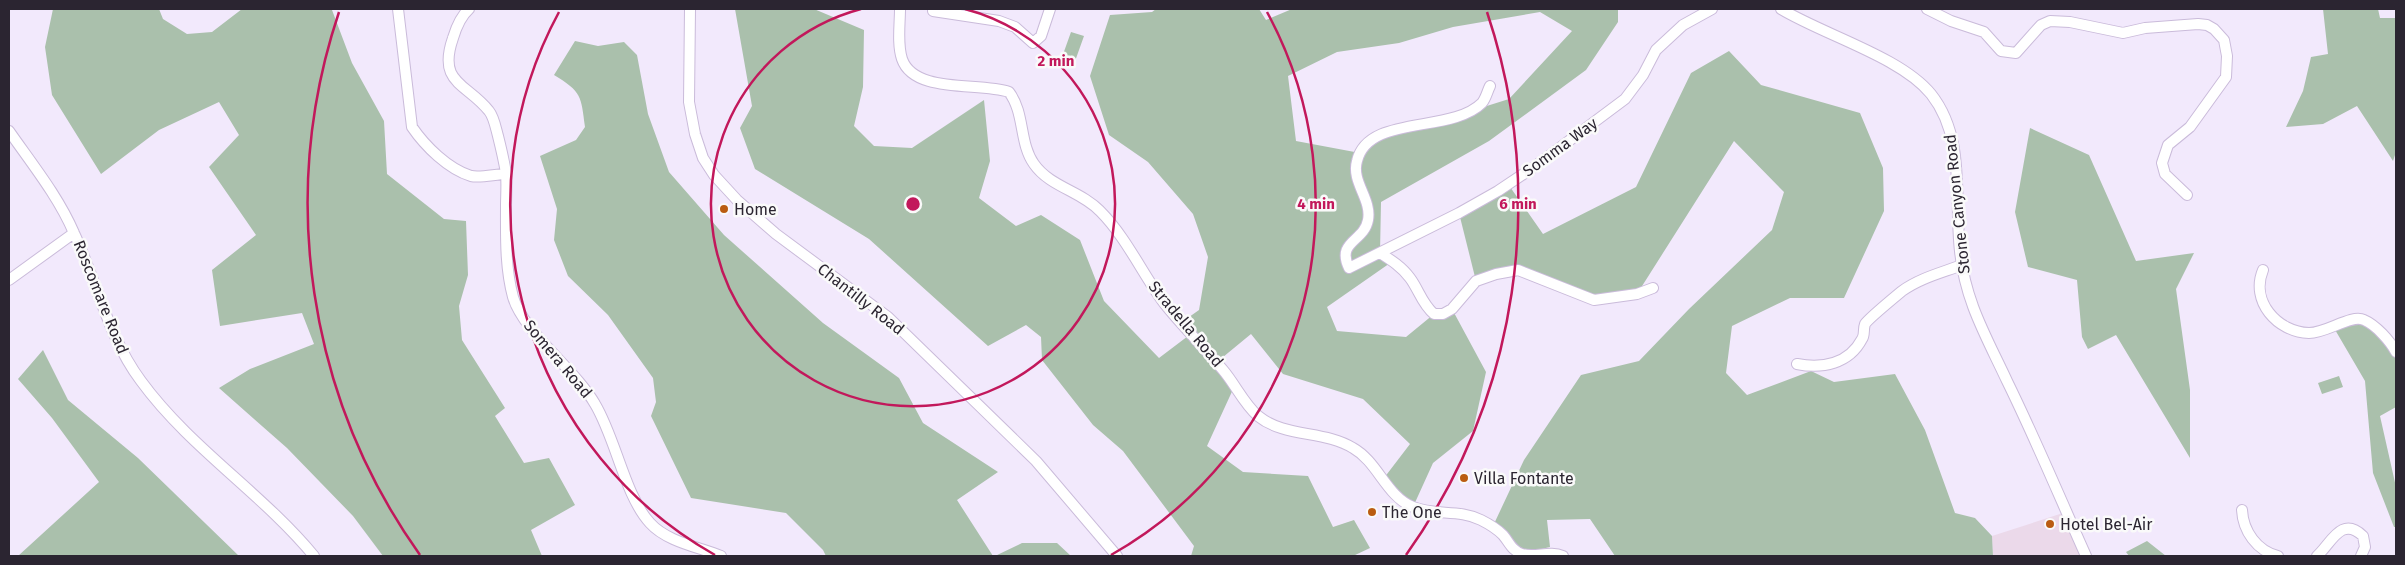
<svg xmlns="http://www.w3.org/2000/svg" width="2405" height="565" viewBox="0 0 2405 565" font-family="'Fira Sans',sans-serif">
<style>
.commercial{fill:#ebd9ea}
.green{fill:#aac0ac;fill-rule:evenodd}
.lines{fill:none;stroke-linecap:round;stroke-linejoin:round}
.street-casing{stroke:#cabbda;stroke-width:12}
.street{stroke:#fff;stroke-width:10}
.ring{fill:none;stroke:#c2185b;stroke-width:2.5}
.poi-dot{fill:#ba5c11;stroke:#fafafa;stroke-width:2}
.labels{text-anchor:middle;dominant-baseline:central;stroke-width:5;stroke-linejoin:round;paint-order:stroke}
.street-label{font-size:16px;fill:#2b2531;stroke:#fafafa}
.poi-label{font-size:16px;fill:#2b2531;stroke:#fafafa;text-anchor:start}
.centre{fill:#c2185b;stroke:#fafafa;stroke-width:2.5}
.ring-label{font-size:15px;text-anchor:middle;font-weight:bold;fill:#c2185b;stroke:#fafafa;stroke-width:5;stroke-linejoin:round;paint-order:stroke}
</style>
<rect width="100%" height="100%" fill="#f2e9fc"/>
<!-- commercial -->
<path class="commercial" d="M2066,512L2086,556H1993L1992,536Z"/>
<!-- green -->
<path class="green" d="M53,9H159L163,19L187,34L212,32L242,9L332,10L352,63L384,121L387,174L444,219L466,221L468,275L459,306L462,340L505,408L495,416L524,463L549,458L575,505L531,530L542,556H383L353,516L287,448L219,388L250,369L314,344L302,313L220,326L212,270L256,235L209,167L239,135L219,102L159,130L101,174L52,95L45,47Z
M735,9H814L864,30L863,87L854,126L874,146L912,148L984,100L990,161L979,198L1016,226L1041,215L1080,240L1104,301L1159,358L1192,333L1182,322L1199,310L1208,257L1193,214L1148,162L1109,135L1090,76L1110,15L1152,12L1156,9H1259L1266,20L1292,9H1618V22L1586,70L1489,141L1381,202L1380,253L1393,261L1327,307L1337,331L1406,337L1434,314L1452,309L1486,372L1473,431L1433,463L1413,507L1384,478L1410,444L1363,399L1283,374L1251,334L1217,362L1235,385L1207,446L1243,472L1308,476L1333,527L1354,520L1370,548L1353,556H1191L1194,546L1123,451L1093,425L1042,360L1041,337L1026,325L988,346L869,239L755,169L740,128L752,106ZM1540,12L1572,31L1509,99L1455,116L1372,137L1360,153L1296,141L1288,76L1337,52L1399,43L1453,27Z
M2323,9H2378L2380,18H2396V152L2393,161L2357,106L2323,124L2286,127L2303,91L2311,57L2328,54Z
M1071,32L1084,36L1074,64L1061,60Z
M575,41L598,46L624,42L637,55L648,114L669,172L724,235L823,323L899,378L923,423L998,472L957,500L993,556H826L823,550L786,513L691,498L651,416L656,402L653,378L608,315L568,276L554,240L557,209L540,156L576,140L585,127C581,96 582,92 554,75Z
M1729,51L1761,85L1860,113L1883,168L1884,211L1844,298H1790L1732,326L1726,373L1747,395L1811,371L1834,382L1895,374L1925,430L1955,513L1975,518L1992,536L1993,556H1615L1590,519L1547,520L1550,547L1520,554L1493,526L1524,460L1581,375L1639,361L1689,309L1772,230L1784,192L1734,141L1637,294L1594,300L1518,270L1476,281L1459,213L1508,184L1543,234L1636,187L1691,73Z
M2030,128L2089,155L2136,261L2194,253L2176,289L2190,390V458L2116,335L2088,349L2082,337L2077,280L2028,267L2015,212Z
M2365,320L2396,352V407L2380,416L2396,487V527H2394L2373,473L2365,381L2334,328Z
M43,350L68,400L138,458L239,556H18L99,482L52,418L18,379Z
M2339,376L2343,387L2322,394L2318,383Z
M2147,541L2166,556H2129L2126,552Z
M1022,543H1057L1071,556H995Z"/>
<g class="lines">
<!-- street casing -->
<g class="street-casing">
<path id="street" d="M398,9L412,127C425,146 448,169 471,176C481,178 496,174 506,174
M469,9C461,16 456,28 453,38C437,84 467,83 489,111C494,117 496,129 498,136C501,148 504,161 506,173C507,184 506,196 506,207C506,237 505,267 513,297C523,332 576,370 595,404C616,439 625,496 650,523C667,542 699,547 721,556
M690,9L689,102L695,134L703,158L714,175L737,200L776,234L888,317L1036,461L1117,556
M900,9C900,24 897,44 902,59C914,94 979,82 1009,92C1025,113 1019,143 1034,164C1050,187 1081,191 1100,211C1126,237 1142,273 1164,303C1182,326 1204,347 1223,370C1235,384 1244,404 1258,416C1285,438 1324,430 1353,448C1378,462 1386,496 1413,507C1435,516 1459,509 1481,520C1489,524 1497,529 1503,535C1509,542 1512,551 1522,554C1536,558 1549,550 1563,556
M1781,9C1824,35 1901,57 1931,94C1966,138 1954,198 1960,251C1965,301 1986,336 2007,381C2035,438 2060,498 2086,556
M1927,9L1951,21L1984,32L2001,51L2016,53L2041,25L2050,21L2070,22L2123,33L2145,28L2198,24L2207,25L2214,29L2224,40L2227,56L2226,77L2190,127L2168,145L2162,163L2165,174L2187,195
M933,11L999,21L1015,27L1033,43L1041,36L1050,9
M1490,86C1487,92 1486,98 1482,103C1451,134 1368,114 1357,161C1351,182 1372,199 1368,220C1364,242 1336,241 1349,268L1459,213L1498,191L1534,167L1625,99L1643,75L1656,50L1683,25L1712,9
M9,131C32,164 58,196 74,233C97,282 108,337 141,381C190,448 262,493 314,556
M1380,253C1391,260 1402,267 1410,278C1419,290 1422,304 1434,314H1443L1452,309L1476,281L1496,274L1518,270L1594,300L1637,294L1653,288
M2263,270C2250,301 2277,332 2309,333C2327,333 2351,314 2364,320C2376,325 2390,341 2396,352
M9,280L74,233
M1797,364C1822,369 1849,364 1862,339C1865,335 1863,329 1865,324C1868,319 1896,296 1902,291C1920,278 1941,273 1962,265
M2242,510C2243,531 2257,551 2278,556
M2317,556C2331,544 2341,515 2363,536L2365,547L2361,556"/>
</g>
<!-- street -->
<use href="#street" class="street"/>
</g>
<!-- distance rings -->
<g class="ring">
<path d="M965 9A202 202 0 1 1 861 9"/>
<path d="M715 555A403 403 0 0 1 559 12M1267 12A403 403 0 0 1 1111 555"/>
<path d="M420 555A605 605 0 0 1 339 12M1487 12A605 605 0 0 1 1406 555"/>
</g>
<!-- markers -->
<g class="poi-dot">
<circle cx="724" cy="209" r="5"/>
<circle cx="1464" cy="478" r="5"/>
<circle cx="1372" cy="512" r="5"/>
<circle cx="2050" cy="524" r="5"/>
</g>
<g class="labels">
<!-- street labels -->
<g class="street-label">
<text transform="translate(1560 147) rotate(-36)">Somma Way</text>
<text transform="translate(1957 204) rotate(-96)">Stone Canyon Road</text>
<text transform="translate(101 297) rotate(68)">Roscomare Road</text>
<text transform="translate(861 299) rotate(38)">Chantilly Road</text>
<text transform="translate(1186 324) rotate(50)">Stradella Road</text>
<text transform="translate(558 359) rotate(50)">Somera Road</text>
</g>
<!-- poi labels -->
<g class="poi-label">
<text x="734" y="209">Home</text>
<text x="1474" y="478">Villa Fontante</text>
<text x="1382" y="512">The One</text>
<text x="2060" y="524">Hotel Bel-Air</text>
</g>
</g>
<circle cx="913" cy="204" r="8" class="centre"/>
<g class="ring-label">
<text x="1056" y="66">2 min</text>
<text x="1316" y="209">4 min</text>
<text x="1518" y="209">6 min</text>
</g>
<!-- border -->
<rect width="2405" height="565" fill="none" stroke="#2b2531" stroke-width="20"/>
</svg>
